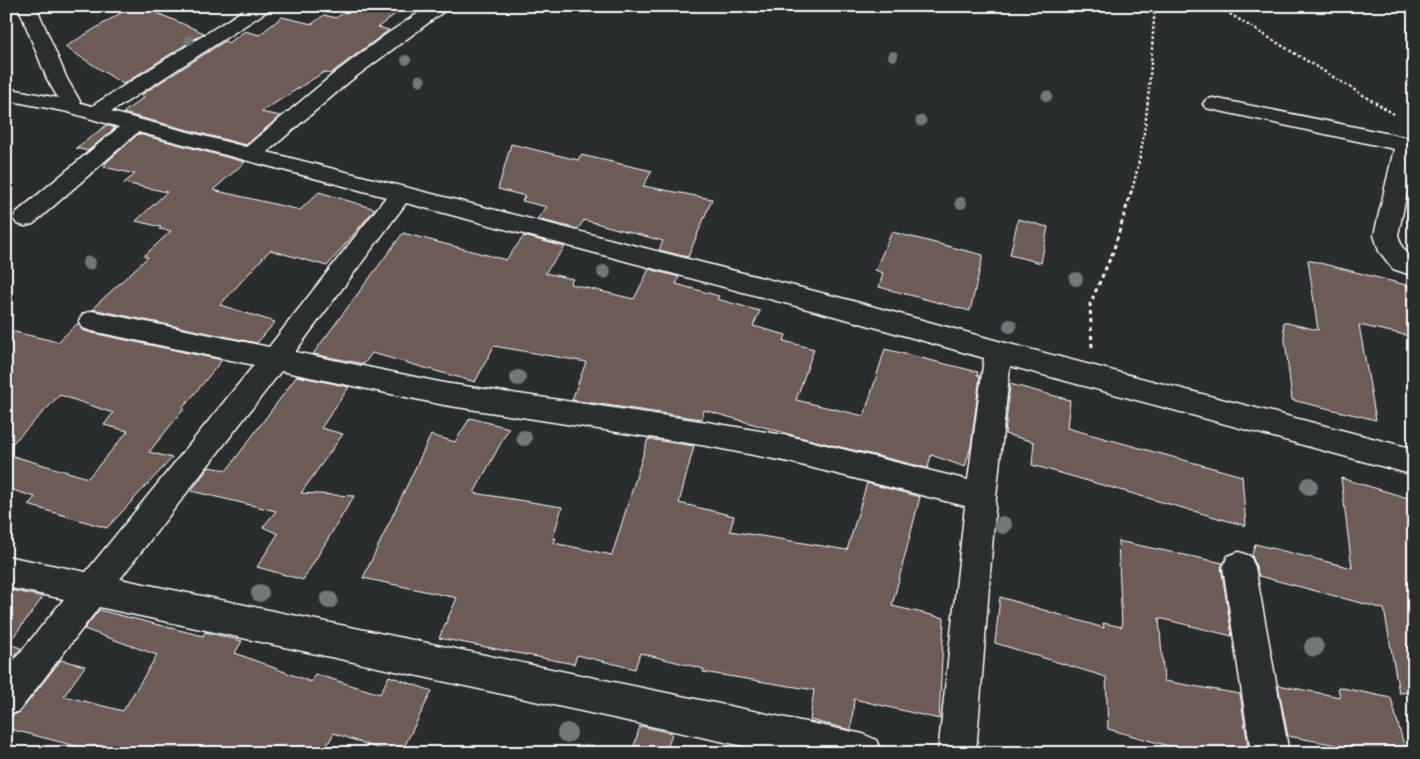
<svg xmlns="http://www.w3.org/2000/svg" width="1420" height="759" viewBox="0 0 1420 759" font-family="'Playpen Sans',sans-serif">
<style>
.building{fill:#6c5b54;stroke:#fff}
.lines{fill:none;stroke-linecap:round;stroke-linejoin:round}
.minor-casing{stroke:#fff;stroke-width:3}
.path-far1{stroke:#fff;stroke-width:2.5;stroke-dasharray:2.5 2.5;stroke-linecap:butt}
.path{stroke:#fff;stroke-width:3;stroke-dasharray:4 4;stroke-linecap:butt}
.minor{fill:#2a2d2e;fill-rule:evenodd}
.tree{fill:#727873}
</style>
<rect width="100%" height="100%" fill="#2a2d2e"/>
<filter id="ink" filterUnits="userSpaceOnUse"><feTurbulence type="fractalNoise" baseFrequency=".02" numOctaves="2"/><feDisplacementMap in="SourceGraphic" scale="10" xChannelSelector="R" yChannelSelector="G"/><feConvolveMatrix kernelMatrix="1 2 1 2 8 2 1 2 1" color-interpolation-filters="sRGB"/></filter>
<g filter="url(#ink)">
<!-- building -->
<path class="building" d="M132,6H141L204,33L123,84L65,47Z
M353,6H406L378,27L389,30L350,59L330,74L324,72L261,112L280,116L246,145L123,113L144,97L141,95L225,41L228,43L245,31L259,35L282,17L312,24L324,15L336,18Z
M107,125L115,128L88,151L76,148Z
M138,134L245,162L213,190L300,210L319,192L375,209L327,266L270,250L220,305L275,322L257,343L92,309L148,257L144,256L171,231L159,229L161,227L136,221L167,192L124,183L135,174L104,167L106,163Z
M511,144L578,160L581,155L652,171L643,186L712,199L688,257L659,250L663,241L584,220L578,229L537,219L547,207L522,201L525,196L498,189Z
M1018,219L1048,227L1041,263L1010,255Z
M892,232L983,255L970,311L879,287L883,273L875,270Z
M403,233L506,260L524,236L565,247L545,273L573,279L570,284L634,299L649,269L679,277L676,284L719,296L717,299L760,311L753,326L786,335L784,341L814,349L796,400L864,416L885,349L978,372L977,375L980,376L971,446L965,467L931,455L928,468L799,437L704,410L702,419L572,400L586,362L494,346L475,382L372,353L364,364L313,354Z
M1308,260L1414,287V337L1359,325L1376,420L1292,400L1283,322L1318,330Z
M78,323L82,330L92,333L222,360L182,409H184L149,452L172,458L107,528L28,505L35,497L6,488V454L88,478L128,431L104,425L113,413L60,395L6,450V330L58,342Z
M297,376L349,387L321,428L343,434L301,493L354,496L303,580L257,567L278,534L263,527L276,511L191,491L209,467L227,470Z
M1010,384L1070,400L1067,428L1242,476L1246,526L1032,465L1034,442L1005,434Z
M470,418L509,428L474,493L562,507L553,538H556L554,543L612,555L648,439L694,446L679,503L734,516L730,531L847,550L867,483L920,497L892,606L944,618L939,719L854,699L851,730L810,720L814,690L703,672L704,669L640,653L635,669L577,655L574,664L439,638L457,598L363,578L431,435L455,442Z
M1341,478L1408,498L1414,530V692L1399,693L1384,609L1259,576L1252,555L1255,544L1352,568Z
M1118,541L1223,563L1221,567L1232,636L1159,618L1164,681L1240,694L1249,753H1194L1108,729L1106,677L995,643L1000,597L1104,628L1103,623L1122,627Z
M6,589L43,597L8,644L21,648L6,667Z
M99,610L203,636L205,632L242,641L235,653L311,682L315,674L380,694L389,676L432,691L401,753H391L334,733L323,753H103L6,728V718L20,712L61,660L85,666L64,696L123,711L157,655L84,629Z
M1278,685L1340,697L1338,687L1391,698L1406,753H1354L1353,748L1288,736Z
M640,726L672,733L666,753H632Z"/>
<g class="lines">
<!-- minor casing -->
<g class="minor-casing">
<path id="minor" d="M18,6H36L67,79L81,103L92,106L250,6H272L269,10L111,112L246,147L336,72L384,36L429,6H451L350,81L267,152L849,300L998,341L1414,449V475L1010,366L996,497L976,753H938L965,506L789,462L707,446L444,405L281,371L120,579L863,734L876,740L882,753H776L99,607L19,711L6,716V670L64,599L6,587V556L86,572L254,365L92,331L83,328L79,321L83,314L92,311L269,347L386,197L138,132L33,224L25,226L17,224L13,218L17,212L119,127L68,112L6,100V88L58,98L47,79ZM406,203L849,320L984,358L968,480L789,436L707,422L444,383L295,352Z
M1213,98L1414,139V159L1398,235L1402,247L1414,258V276L1393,269L1379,251L1374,235L1394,149L1206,108L1203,104L1206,100Z
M1239,552L1250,556L1255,567L1289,753H1251L1223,567L1228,556Z"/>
</g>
<!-- path-far1 -->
<path class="path-far1" d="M1217,6L1394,114
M1131,193C1149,133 1150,69 1155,6"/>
<!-- path -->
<path class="path" d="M1092,347L1090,304L1113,252L1131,192"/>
<!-- minor -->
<use href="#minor" class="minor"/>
</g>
<!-- trees -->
<g class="tree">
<circle cx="189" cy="40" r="5"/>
<circle cx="893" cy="56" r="5"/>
<circle cx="406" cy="60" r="5"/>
<circle cx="420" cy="80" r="5.5"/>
<circle cx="1047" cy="96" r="5.5"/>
<circle cx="921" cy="121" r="5.5"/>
<circle cx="961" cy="203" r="6"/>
<circle cx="89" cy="263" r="7"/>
<circle cx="604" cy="272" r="7"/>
<circle cx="1076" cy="279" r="7"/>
<circle cx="1010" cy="326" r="7"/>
<circle cx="518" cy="378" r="8"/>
<circle cx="524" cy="438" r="8"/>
<circle cx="1309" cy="486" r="9"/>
<circle cx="1003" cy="525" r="9"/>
<circle cx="260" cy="593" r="9"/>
<circle cx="329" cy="600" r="9"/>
<circle cx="1314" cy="647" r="10"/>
<circle cx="567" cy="733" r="10"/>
</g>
</g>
<!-- margin -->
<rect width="1420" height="759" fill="none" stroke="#2a2d2e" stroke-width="25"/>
<rect x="12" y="12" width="1395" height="734" fill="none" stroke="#fff" stroke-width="2" filter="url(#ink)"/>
</svg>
